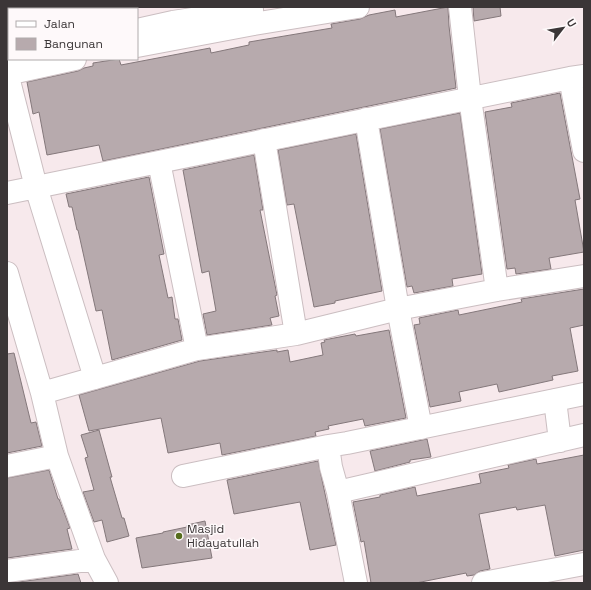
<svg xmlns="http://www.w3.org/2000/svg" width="591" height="590" viewBox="0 0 591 590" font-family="'Space Grotesk',sans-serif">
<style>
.building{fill:#b7aaad;stroke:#84787b}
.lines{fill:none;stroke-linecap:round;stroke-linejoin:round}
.minor-casing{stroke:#cbbec1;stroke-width:24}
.minor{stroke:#fff;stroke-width:22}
.poi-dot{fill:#566d1d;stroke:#fef9fa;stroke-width:1.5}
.labels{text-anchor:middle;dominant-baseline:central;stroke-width:3;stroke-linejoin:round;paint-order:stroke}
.poi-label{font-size:12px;fill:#3b3637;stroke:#fef9fa;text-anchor:start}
</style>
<rect width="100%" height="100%" fill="#f7e9ec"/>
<!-- building -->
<path class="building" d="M448,7L449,26L456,88L103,161L99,145L47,155L39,112L33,114L27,82L78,71L84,68L93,66V63L119,59L121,65L210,48L211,53L249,45V42L332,28L331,24L360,19L369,15L395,10L396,17Z
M473,7H500L501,16L474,21Z
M560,93L580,199L575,200L584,252L549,258L551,269L516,274L515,268L507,269L485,112L512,107L511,103Z
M460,113L482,274L452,279L453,286L414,293L412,286L407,287L380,129Z
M356,134L382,291L335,301V303L314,307L294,204L287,205L278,150Z
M254,155L263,210H260L277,295L275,296L279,316L270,318L272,325L207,335L203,314L216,311L209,271L202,273L183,170Z
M149,177L164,254L159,255L168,298L172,297L175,319H178L182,340L112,360L102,310L96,311L78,230H77L72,207H69L66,194Z
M584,289V325L570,328L578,371L552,376L553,380L499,392L497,384L459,392L461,401L430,407L414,325L420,324L419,318L458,310L459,315L522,302L521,299Z
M389,330L406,418L365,426L363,419L328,426L329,429L315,432L316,436L222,455L220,443L168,453L161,418L89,431L79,395L200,361L277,350V352L288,350L290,362L323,355L321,343L325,342L324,340L355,334L356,336Z
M14,353L31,423L36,422L42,446L7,453V354Z
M99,430L112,477H110L122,518H124L129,536L107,542L102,520L94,522L83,492L94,490L85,458L88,457L81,435Z
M427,439L431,457L410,460V462L375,471L370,451Z
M584,455V550L555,556L545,505L517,510L516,507L479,514L490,569L480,571L474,575L467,576L466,573L416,583H371L364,541L361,542L353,502L380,497V495L415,487L417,496L481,483L479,474L509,468L508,465L536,459L537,464Z
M318,461L336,545L310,550L300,502L234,514L227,480Z
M49,470L58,499H59L70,528L67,529L72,549L7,558V478Z
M205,521L212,558L142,568L136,538L163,533V532L187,527V525Z
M78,574L81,583H11Z"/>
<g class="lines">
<!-- minor casing -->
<g class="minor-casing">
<path id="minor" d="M460,7L470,98L497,290
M137,30L173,22L252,10
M137,46L254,24L358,7
M7,58L9,57
M7,73L36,187L95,378
M7,74L75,59
M570,78L584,151
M366,119L398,309L421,428
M264,140L296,334
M159,162L197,349
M7,193L570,78L584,76
M7,273L42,393L57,456L94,559L107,583
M42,393L197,349L296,334L398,309L497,290L584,276
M555,400L560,441
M7,466L57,456
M183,476L328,446
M338,492L584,435
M7,571L94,559
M356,583L338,492L331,467L328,446L347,443L584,394
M483,583L584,564"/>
</g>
<!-- minor -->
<use href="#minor" class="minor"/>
</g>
<!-- markers -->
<circle class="poi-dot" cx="179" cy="536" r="4"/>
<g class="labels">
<!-- poi labels -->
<g class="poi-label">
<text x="187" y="529">Masjid<tspan x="187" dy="14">Hidayatullah</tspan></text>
</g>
</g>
<!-- border -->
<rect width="591" height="590" fill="none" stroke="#3b3637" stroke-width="16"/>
<!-- legend -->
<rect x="8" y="8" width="130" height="52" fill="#fef9fa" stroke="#b0abac"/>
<rect x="16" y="21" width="20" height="6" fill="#ffffff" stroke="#b0abac"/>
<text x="44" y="28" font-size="12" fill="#3b3637">Jalan</text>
<rect x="16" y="38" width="20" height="12" fill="#b7aaad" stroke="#b0abac"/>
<text x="44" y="48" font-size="12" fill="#3b3637">Bangunan</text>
<!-- north arrow -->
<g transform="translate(563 28) rotate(59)" stroke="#fef9fa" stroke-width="3" paint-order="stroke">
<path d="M0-3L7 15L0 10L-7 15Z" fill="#3b3637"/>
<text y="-6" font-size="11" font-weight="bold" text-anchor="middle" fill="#3b3637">U</text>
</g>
</svg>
